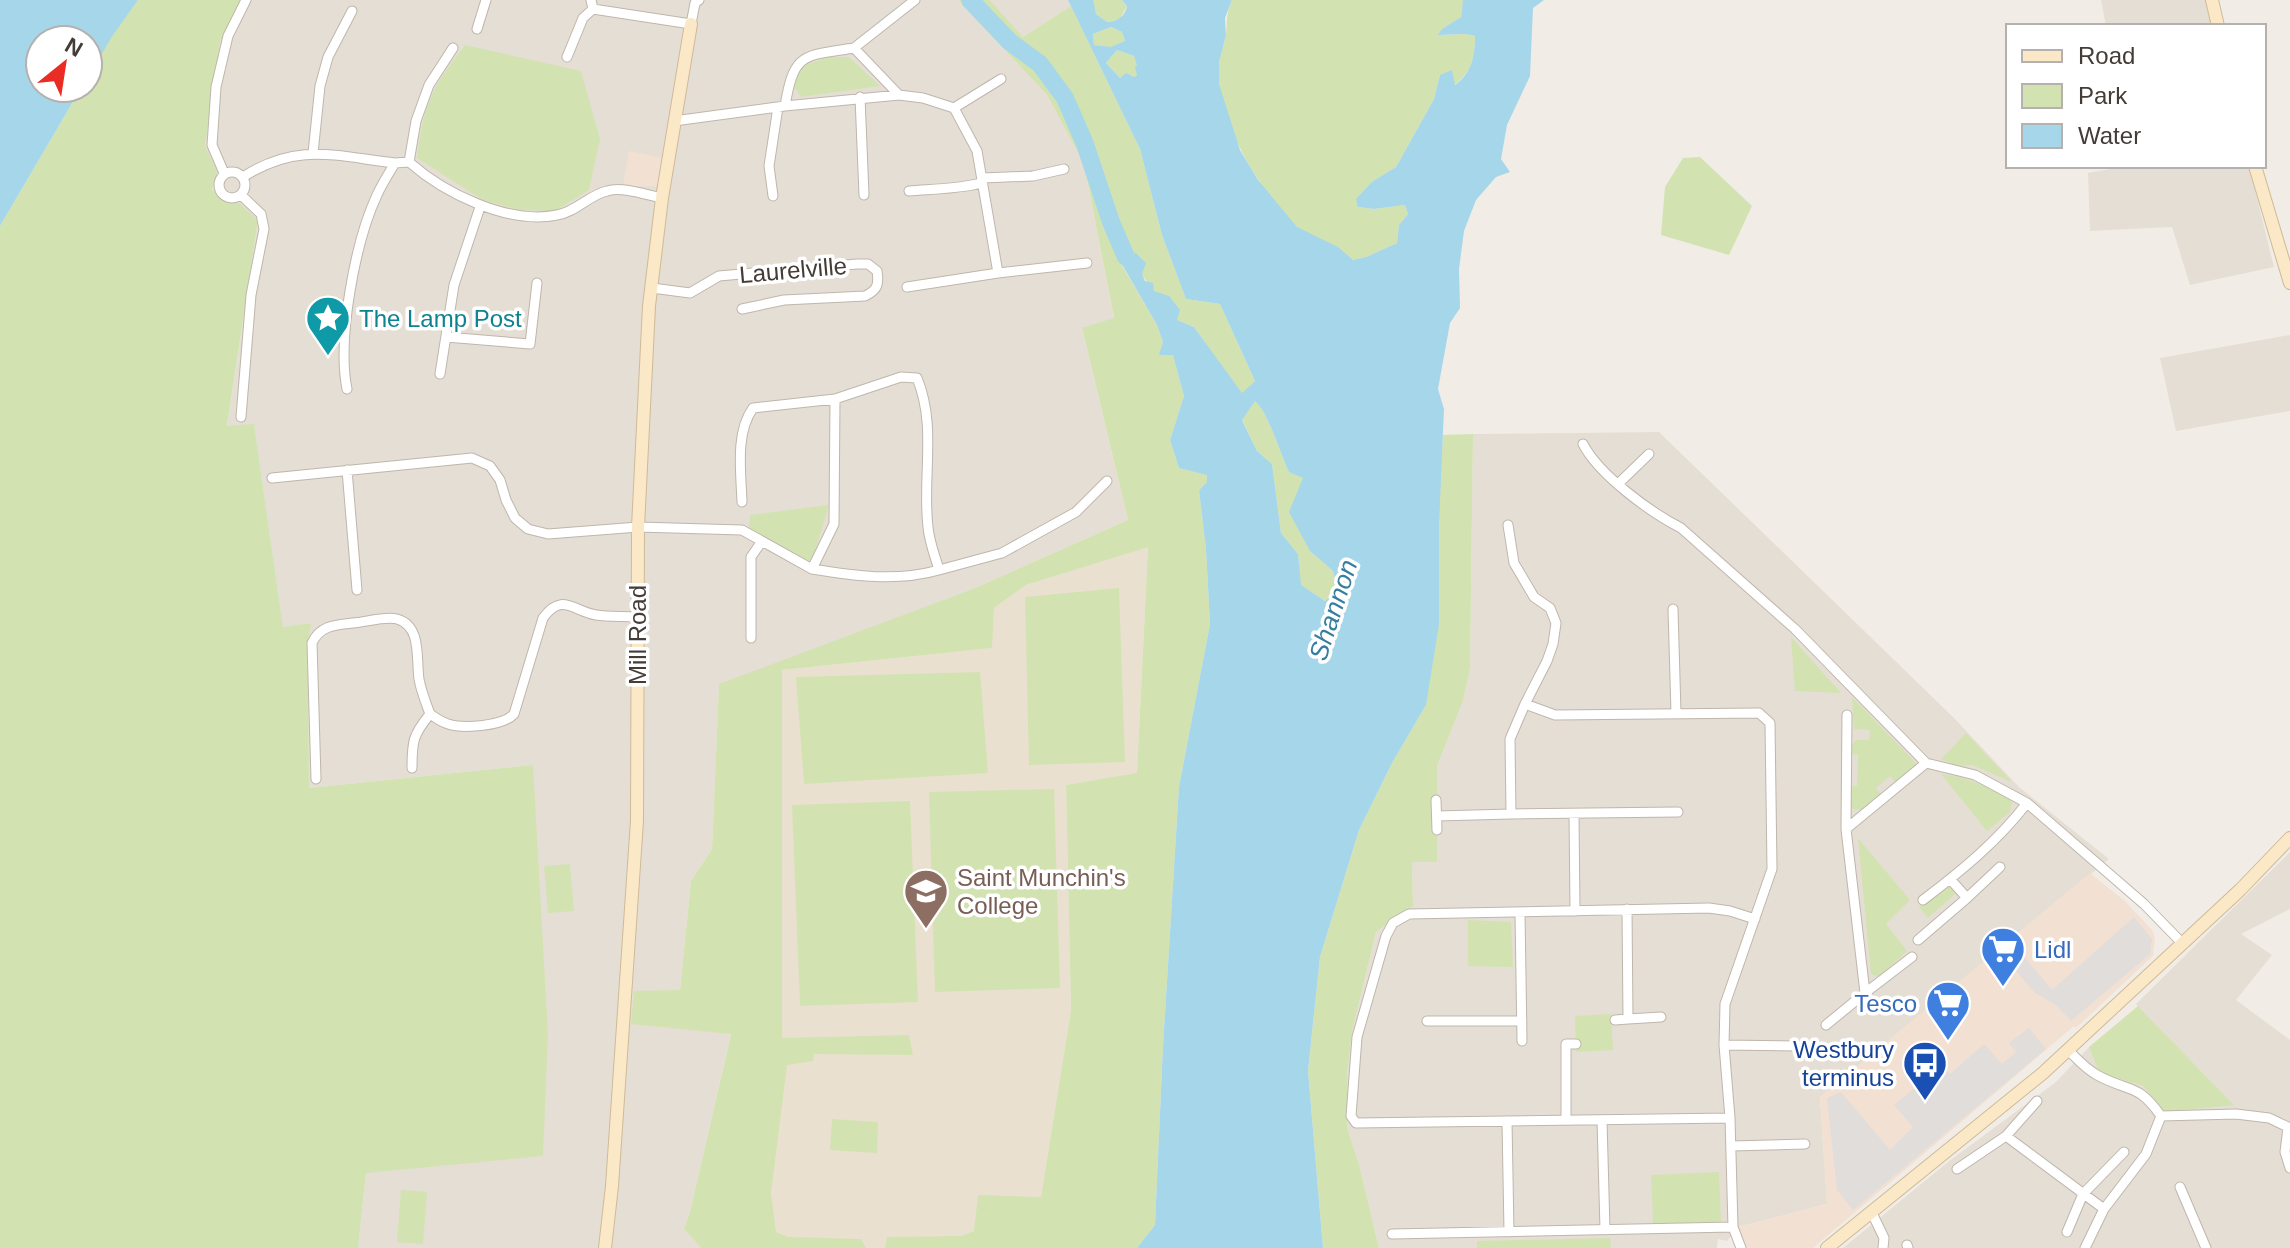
<svg xmlns="http://www.w3.org/2000/svg" width="2290" height="1248" viewBox="0 0 2290 1248" font-family="Helvetica,sans-serif">
<style>
.residential{fill:#e5ded4}
.commercial{fill:#f2e1d2}
.education{fill:#eae0d0}
.green{fill:#d2e3b1}
.parking{fill:#e0ddda}
.water{fill:#a6d6ea;fill-rule:evenodd}
.lines{fill:none;stroke-linecap:round;stroke-linejoin:round}
.river{stroke:#a6d6ea;stroke-width:18}
.street-casing{stroke:#bfb6ac;stroke-width:11}
.secondary-casing{stroke:#ceba98;stroke-width:14}
.street{stroke:#fff;stroke-width:9}
.secondary{stroke:#fae8c7;stroke-width:12}
.labels{text-anchor:middle;dominant-baseline:central;stroke-width:7;stroke-linejoin:round;paint-order:stroke}
.street-label{font-size:24px;fill:#443c36;stroke:#fff}
.culture-label{font-size:24px;fill:#0d838f;stroke:#fff;text-anchor:start}
.education-label{font-size:24px;fill:#785e54;stroke:#fff;text-anchor:start}
.shop-label{font-size:24px;fill:#366cbe;stroke:#fff;text-anchor:start}
.transit-label{font-size:24px;fill:#164399;stroke:#fff;text-anchor:end}
.water-label{font-size:26px;font-style:italic;fill:#357ea0;stroke:#fff}
</style>
<rect width="100%" height="100%" fill="#f1ede6"/>
<!-- residential -->
<path class="residential" d="M241,0H958L1047,95L1084,164L1114,319L1082,329L1128,520L975,588L719,685L712,849L691,881L680,990L631,1023L731,1033L690,1212L684,1229L701,1248H358L366,1173L533,765L309,788L308,642L310,623L283,628L254,425L227,427L258,222L224,201L212,188L205,146L220,43Z
M990,0H1068L1071,6L1023,37Z
M2101,0H2209L2215,26H2106Z
M2127,166H2249L2274,267L2190,285L2172,227L2090,231L2088,173Z
M2290,335V411L2176,431L2160,358Z
M1659,432L1954,718L2019,787L2109,859L1820,1097L1827,1204L1738,1227L1727,1241L1718,1239L1717,1248H1379L1359,1164L1347,1127V1077L1352,1032L1376,932L1413,906L1412,862H1437V766L1463,701L1470,669L1473,434Z
M2290,852V909L2241,934L2272,955L2236,1000L2290,1040V1248H1843L1948,1162L2056,1082L2089,1047L2099,1073L2143,1086L2164,1112L2233,1104L2136,1004Z"/>
<!-- commercial -->
<path class="commercial" d="M629,151L662,158L658,186H623Z
M2090,873L2125,901L2152,930L2155,937L2153,956L2077,1027H2073L1813,1248H1747L1738,1227L1827,1204L1820,1097Z"/>
<!-- education -->
<path class="education" d="M1148,546L1137,774L1066,785L1071,1010L1033,1248H747L782,1038V670L991,648L994,608L1026,585Z"/>
<!-- green -->
<path class="green" d="M138,0H241L220,43L205,146L217,172L212,189L224,201L239,203L258,221L227,426L254,424L283,627L311,623L308,642L309,788L533,765L548,1034L543,1156L366,1173L358,1248H0V226L81,88H88C88,61 122,22 138,0Z
M958,0H990L1023,37L1071,6L1140,149L1162,235L1186,299L1220,304L1255,381L1242,394L1194,327L1177,320L1142,275L1120,262L1157,325L1163,342L1160,355L1173,354L1184,396L1170,440L1179,468L1207,474V482L1199,490L1206,549L1210,624L1179,787L1163,1046L1155,1225L1137,1248H885L887,1237L962,1236L974,1231L978,1195L1041,1197L1071,1010L1066,785L1137,773L1148,547L1026,585L994,608L992,648L782,670V1038L909,1035L913,1055L814,1054L813,1061L787,1065L771,1193L776,1232L788,1237L861,1239L866,1248H701L684,1229L690,1212L731,1034L631,1024L634,991L680,990L691,881L712,849L719,684L975,588L1128,520L1082,328L1114,318L1084,164L1047,95Z
M1092,0H1122L1127,6L1120,19L1107,22L1096,14Z
M1232,0H1463L1461,17L1442,29L1439,35L1465,34L1475,36C1475,56 1472,73 1454,85L1440,75L1434,99L1396,167L1373,181L1358,207L1374,209L1405,205L1408,214L1399,225L1397,243L1366,257L1353,260C1335,245 1309,238 1295,225C1259,191 1211,111 1219,60C1220,52 1225,44 1226,36C1228,19 1225,18 1232,0Z
M1111,27L1122,32L1125,41L1111,48L1094,45L1093,34Z
M465,45L581,71L600,139L589,190L555,211L519,210L483,200L417,158C424,103 431,89 465,45Z
M1117,50L1134,56L1138,65L1137,75L1134,77L1126,74L1120,78L1106,63Z
M828,57H849L880,86L801,97L793,85L803,66Z
M1700,157L1752,206L1729,255L1661,235L1665,187L1683,158Z
M1255,400C1267,411 1281,454 1289,472L1303,477L1310,551L1333,571L1338,590L1325,601L1300,585L1298,554L1281,533L1272,464L1257,451L1242,419Z
M1473,434L1470,669L1463,701L1437,766V862H1412L1413,906L1376,932L1352,1032L1347,1077V1127L1359,1164L1379,1248H1323L1308,1071L1320,957L1359,830L1392,763L1426,705L1443,435Z
M829,505L814,555L809,561L749,529L750,515Z
M1119,588L1125,762L1029,765L1025,597Z
M1791,637L1841,693L1795,691Z
M980,672L988,773L804,784L796,677Z
M1852,697L1917,764L1895,782L1890,776L1876,788L1881,794L1861,810L1853,809L1850,805L1851,786H1857L1858,755L1851,754L1852,745L1856,740H1869L1870,730L1854,729Z
M1966,733L2012,782L1972,765L1958,766L1941,759Z
M1941,774C1969,777 1988,787 2012,801L2010,812L1987,831Z
M1054,789L1060,988L935,992L929,792Z
M910,801L918,1002L800,1006L792,805Z
M1858,838L1910,900L1886,924L1907,951L1879,977L1871,974Z
M570,864L574,911L548,913L544,866Z
M1944,886L1952,888L1955,894L1928,918L1919,907Z
M1468,920L1511,922L1513,967L1468,966Z
M2138,1006L2234,1105L2164,1112L2143,1086L2099,1073L2089,1047Z
M1611,1014L1613,1050L1576,1052L1575,1016Z
M832,1119L878,1122L877,1153L830,1150Z
M1719,1172L1721,1222L1653,1224L1651,1175Z
M401,1190L427,1192L423,1244L397,1242Z
M1610,1238L1611,1248H1477V1241Z"/>
<!-- parking -->
<path class="parking" d="M2134,917L2152,939L2150,954L2071,1021L2057,1006L2034,992L2000,952L2012,942L2052,990Z
M2029,1028L2046,1049L1853,1210L1837,1190L1827,1098L1841,1092L1890,1150L1913,1127L1894,1105L1942,1065L1950,1074L1984,1044L2002,1064L2016,1052L2009,1043Z"/>
<!-- water -->
<path class="water" d="M0,0H138L113,35L88,77V40H40V88H81L0,226Z
M1068,0H1093L1096,14L1107,22C1117,21 1125,17 1127,6L1122,0H1232L1225,18L1226,36L1219,61V84L1240,150L1258,180L1297,227L1338,247L1353,260L1366,257L1397,243L1399,225L1408,214L1405,205L1374,209L1358,207L1356,199L1373,181L1396,167L1434,99L1440,75L1452,70L1455,85C1472,73 1475,55 1475,36L1465,34L1438,35L1442,29L1461,17L1463,0H1544L1533,8L1530,76L1507,125L1501,159L1510,172L1496,177L1476,200L1464,231L1459,269L1460,308L1450,323L1438,389L1444,409L1439,525V624L1426,705L1392,763L1359,830L1320,957L1308,1071L1323,1248H1137L1155,1225L1163,1046L1179,787L1210,624L1206,549L1199,490L1207,482V475L1179,468L1170,440L1184,396L1173,355H1159L1163,342L1157,325L1120,261L1136,253L1146,263L1142,274L1145,281L1153,283L1154,291L1169,296L1180,310L1177,320L1194,327L1242,393L1255,381L1220,304L1186,299L1162,235L1140,149ZM1111,27L1122,32L1125,41L1111,47L1094,45L1093,34ZM1117,50L1134,56L1137,65L1135,68L1137,75L1134,77L1126,73L1120,78L1106,63ZM1255,401C1267,410 1281,455 1289,472L1303,478L1289,512L1310,551L1333,571L1338,590L1325,601L1301,585L1298,554L1281,533L1272,464L1257,451L1242,420Z"/>
<g class="lines">
<!-- river -->
<path class="river" d="M970,0L1010,42L1040,64L1065,98L1085,144L1111,222L1126,257"/>
<!-- street casing -->
<g class="street-casing">
<path id="street" d="M591,0L593,9L691,24L695,3L699,0
M477,29L486,0
M854,48L915,0
M567,57L583,18L593,9
M860,97L864,195
M785,106C794,52 803,56 854,48L899,95
M954,108L1001,79
M674,121L785,106L899,95L923,98L954,108L977,151L998,273L1087,263
M313,153L320,86L328,57L352,11
M409,162C444,193 508,225 557,215C576,212 589,195 607,191C623,186 646,195 662,198
M219 185a13 13 0 1 1 26 0a13 13 0 1 1-26 0Z
M224,173L212,145L216,87L228,36L246,0
M243,177C297,142 335,156 395,163L409,162L416,121L429,85L453,48
M983,178L1033,176L1064,169
M909,191C934,189 957,189 982,183
M773,196L769,166L778,107
M907,287L998,273
M652,288L690,293L719,276L857,264H868L877,271C879,284 878,290 865,296L784,300L742,309
M446,337L530,344L537,283
M440,374L454,285L480,207
M347,389C337,339 355,242 377,195C382,184 389,173 395,163
M241,417L251,295L264,229L261,214L241,195
M1583,444C1599,475 1650,512 1681,528L1795,629L1926,763L1975,775L2027,803L2144,904L2183,944
M347,470L357,590
M272,478L472,458L490,466L500,480L506,500L515,518L528,529L548,534L638,527L742,530L812,569L834,524L835,399L901,377L917,378C937,426 922,477 928,527C929,541 935,556 939,570C896,582 855,576 812,569
M1619,483L1649,454
M742,502C741,472 735,433 753,408L835,399
M1508,525L1514,563L1534,597L1550,608L1556,623L1553,644L1547,661L1525,704
M939,570L1002,553L1076,512L1107,481
M1673,609L1676,713
M751,638V557L762,541
M412,768C412,741 413,735 430,714
M316,779L312,643C320,625 336,625 353,623C366,622 385,616 397,619C422,626 416,659 419,679C421,691 426,703 430,714C436,718 441,722 448,724C464,729 503,726 514,714L543,618C562,592 573,611 596,615C609,617 623,616 636,617
M1436,800L1437,830
M1678,812L1511,814L1510,739L1525,704L1555,715L1759,713L1770,723L1772,869L1725,1004L1724,1045L1730,1118L1733,1227L1741,1248
M1574,814L1575,911
M1437,816L1511,814
M1846,829L1847,715
M1950,879L1967,898L2000,867
M1923,900C1960,872 1998,841 2027,803
M1627,909L1628,1019L1661,1017
M1520,913L1522,1041
M1918,940L1967,898
M1865,993L1912,957
M1615,1020L1628,1019
M1427,1021H1522
M1826,1025L1865,993L1846,829L1926,763
M1724,1045L1798,1046
M2068,1050C2077,1059 2086,1069 2097,1075C2130,1093 2137,1082 2161,1116
M2037,1101L2006,1136L2104,1209
M2161,1116L2236,1114L2269,1118L2290,1128
M1730,1118L1356,1123L1351,1116L1357,1037L1386,936L1393,923L1409,914L1709,908L1730,911L1755,919
M1566,1120V1044H1576
M1602,1120L1605,1230
M1507,1121L1509,1232
M2288,1128L2285,1152L2290,1168
M1731,1146L1805,1144
M1957,1169L2006,1136
M2180,1187L2206,1248
M1871,1211L1884,1238L1883,1248
M2067,1232L2083,1194L2124,1152
M1392,1234L1733,1227
M1907,1245L1908,1248
M2085,1248L2104,1209L2146,1154L2161,1116"/>
</g>
<!-- secondary casing -->
<g class="secondary-casing">
<path id="secondary" d="M2212,0L2218,26
M2255,166L2290,283
M605,1248L612,1186L637,821L638,527L649,306L662,198L691,24
M1827,1248L2043,1073L2240,890L2290,838"/>
</g>
<!-- street -->
<use href="#street" class="street"/>
<!-- secondary -->
<use href="#secondary" class="secondary"/>
</g>
<!-- icons -->
<defs>
<g id="sight-pin" transform="scale(2.3)"><path d="M0 17L-7.5 6A9.5 9.5 0 1 1 7.5 6Z" fill="#0f9aa8" stroke="#fff"/><path d="M0-6L1.8-2.2L6-1.7L2.9 1.2L3.7 5.4L0 3.3L-3.7 5.4L-2.9 1.2L-6-1.7L-1.8-2.2Z" fill="#fff"/></g>
<g id="school-pin" transform="scale(2.3)"><path d="M0 17L-7.5 6A9.5 9.5 0 1 1 7.5 6Z" fill="#8d6e63" stroke="#fff"/><path d="M0-5L7-2L0 1L-7-2ZM-4 1L0 2.5L4 1V4Q0 6-4 4Z" fill="#fff"/></g>
<g id="supermarket-pin" transform="scale(2.3)"><path d="M0 17L-7.5 6A9.5 9.5 0 1 1 7.5 6Z" fill="#3f7fe0" stroke="#fff"/><path d="M-6-5.5h2.5l.6 2H6L4.5 2H-2.5L-4.4-4H-6ZM-1.5 3.2a1.3 1.3 0 1 0 .1 0ZM3 3.2a1.3 1.3 0 1 0 .1 0Z" fill="#fff"/></g>
<g id="bus-pin" transform="scale(2.3)"><path d="M0 17L-7.5 6A9.5 9.5 0 1 1 7.5 6Z" fill="#1a4fb4" stroke="#fff"/><path d="M-5-6H5V4H4V6H2V4H-2V6H-4V4H-5ZM-3.5-4V0h7V-4ZM-3.5 1.2v1.5H-2V1.2ZM2 1.2v1.5H3.5V1.2Z" fill="#fff"/></g>
</defs>
<g fill-rule="evenodd">
<use href="#sight-pin" x="328" y="318"/>
<use href="#school-pin" x="926" y="891"/>
<use href="#supermarket-pin" x="2003" y="949"/>
<use href="#supermarket-pin" x="1948" y="1003"/>
<use href="#bus-pin" x="1925" y="1063"/>
</g>
<g class="labels">
<!-- street labels -->
<g class="street-label">
<text transform="translate(793 270) rotate(-5)">Laurelville</text>
<text transform="translate(637 635) rotate(-90)">Mill Road</text>
</g>
<!-- culture labels -->
<g class="culture-label">
<text x="359" y="318">The Lamp Post</text>
</g>
<!-- education labels -->
<g class="education-label">
<text x="957" y="877">Saint Munchin's<tspan x="957" dy="28">College</tspan></text>
</g>
<!-- shop labels -->
<g class="shop-label">
<text x="2034" y="949">Lidl</text>
<text x="1917" y="1003" text-anchor="end">Tesco</text>
</g>
<!-- transit labels -->
<g class="transit-label">
<text x="1894" y="1049">Westbury<tspan x="1894" dy="28">terminus</tspan></text>
</g>
<!-- water labels -->
<g class="water-label">
<text transform="translate(1333 610) rotate(-72)">Shannon</text>
</g>
</g>
<!-- legend -->
<rect x="2006" y="24" width="260" height="144" fill="#ffffff" stroke="#b4b1af" stroke-width="2"/>
<rect x="2022" y="50" width="40" height="12" fill="#fae8c7" stroke="#b4b1af" stroke-width="2"/>
<text x="2078" y="64" font-size="24" fill="#443c36">Road</text>
<rect x="2022" y="84" width="40" height="24" fill="#d2e3b1" stroke="#b4b1af" stroke-width="2"/>
<text x="2078" y="104" font-size="24" fill="#443c36">Park</text>
<rect x="2022" y="124" width="40" height="24" fill="#a6d6ea" stroke="#b4b1af" stroke-width="2"/>
<text x="2078" y="144" font-size="24" fill="#443c36">Water</text>
<!-- north arrow -->
<g transform="translate(64 64) rotate(30)"><circle r="38" fill="#ffffff" stroke="#b4b1af" stroke-width="2"/>
<path d="M0-6L14 30L0 20L-14 30Z" fill="#ea2c24"/>
<text y="-12" font-size="22" font-weight="bold" text-anchor="middle" fill="#443c36">N</text>
</g>
</svg>
